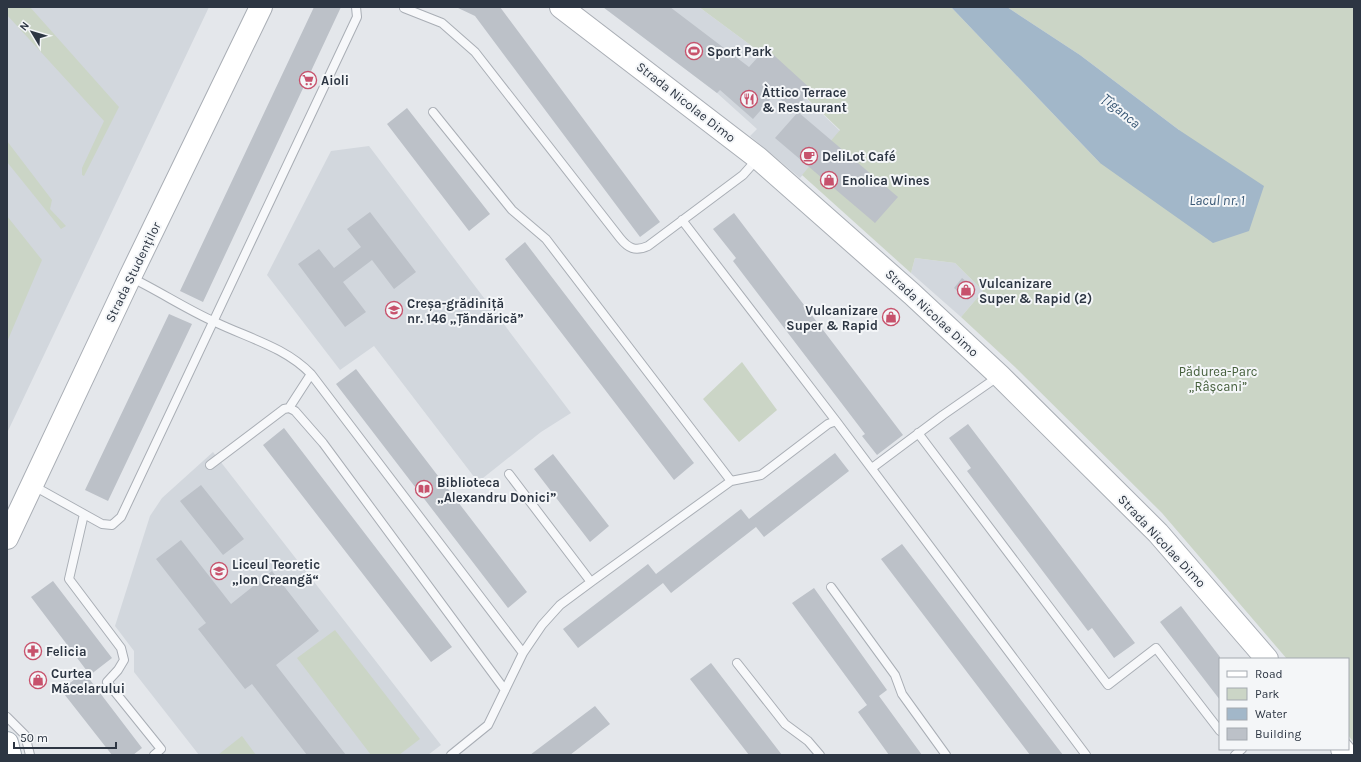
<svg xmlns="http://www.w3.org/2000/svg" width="1361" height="762" viewBox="0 0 1361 762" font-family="Karla,sans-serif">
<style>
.built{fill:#d2d7dd}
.green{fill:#cbd5c6}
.water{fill:#a2b7c9}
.building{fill:#bcc1c8}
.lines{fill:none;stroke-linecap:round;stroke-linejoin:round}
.service-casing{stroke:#a9aeb5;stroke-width:10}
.secondary-casing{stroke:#a9aeb5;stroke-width:24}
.primary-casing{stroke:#a4adb6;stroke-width:24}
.service{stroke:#f7f8fa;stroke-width:8}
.secondary{stroke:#fff;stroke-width:22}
.primary{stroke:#fff;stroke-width:22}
.labels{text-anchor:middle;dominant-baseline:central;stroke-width:4;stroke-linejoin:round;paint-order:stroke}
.poi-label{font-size:13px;font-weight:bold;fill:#2d3643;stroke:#f4f6f8;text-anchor:start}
.street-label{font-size:13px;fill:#2d3643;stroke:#f4f6f8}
.park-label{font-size:13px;fill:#445e3b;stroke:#f4f6f8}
.water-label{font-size:14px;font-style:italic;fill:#395875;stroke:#f4f6f8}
</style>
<rect width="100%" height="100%" fill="#e4e7eb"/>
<!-- built -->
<path class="built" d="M7,7H209L7,433Z
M603,7H699L753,47L840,131L800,178L750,136L757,129L717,93Z
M369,146L571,413L541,432L478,482L374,346L340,370L267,275L331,151Z
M915,258L955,263L983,291L961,317L911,273Z
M213,452L441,745L428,755H199L134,672V651L115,626L150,516L162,498Z"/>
<!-- green -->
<path class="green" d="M7,7H30L119,107L84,176L82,175V168L104,121L7,15Z
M699,7H951L1100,163L1179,130L1080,55L1007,7H1354V743L1348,735V659H1287L1162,513L1015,367L961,317L983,291L955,263L915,258L911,273L802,175L840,130L753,47Z
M7,141L52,200L50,209L66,226L61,229L7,162Z
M7,216L42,260L7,342Z
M742,362L777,410L739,442L703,399Z
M335,630L420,739L399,755H371L297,658Z
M242,736L256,755H220L219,754Z"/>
<!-- water -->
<path class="water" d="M951,7H1007L1080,55L1179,130L1264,186L1249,231L1213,243L1100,163Z"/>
<!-- building -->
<path class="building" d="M314,7H341L203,302L180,291Z
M456,7H500L660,222L640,237L475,16Z
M603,7H670L749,67L766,48L812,90L793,111L775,94L753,119L720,90L717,93Z
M407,108L490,214L469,231L387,124Z
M798,112L898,197L875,223L775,138Z
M370,212L416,272L394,289L372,260L343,282L366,312L345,327L298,264L319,249L334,268L361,247L347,229Z
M734,213L903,435L877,455L862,436L865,434L733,261L736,258L713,229Z
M525,242L694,463L674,480L505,259Z
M962,278L976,289L968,300L954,288Z
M169,314L192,324L108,501L85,490Z
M356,369L527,592L508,608L336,384Z
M968,424L1135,643L1114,658L1092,628L1088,631L967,471L971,468L949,438Z
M284,428L452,647L431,662L263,445Z
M835,453L849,471L764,537L756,527L671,593L663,583L578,648L563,629L648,564L656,574L741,509L749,519Z
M553,454L609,526L590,542L534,469Z
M201,485L244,539L223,555L180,501Z
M181,540L231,604L272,571L319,631L276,665L346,755H307L252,684L245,689L198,629L206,623L156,559Z
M902,544L1063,755H1030L881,559Z
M53,581L112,658L90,675L31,597Z
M814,588L887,690L879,696L922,755H889L858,712L867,705L792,603Z
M1181,606L1220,657V700L1160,622Z
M711,663L782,755H749L690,679Z
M84,672L142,748L133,755H112L61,690Z
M595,706L610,724L570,755H530Z"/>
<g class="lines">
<!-- service casing -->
<g class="service-casing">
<path id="service" d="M404,8L442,23L475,52L620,238C628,248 635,252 648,246L743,175L758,158
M433,112L512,210L546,239L731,481
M682,220L836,421
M130,277C159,291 186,309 215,322C248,338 285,347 311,374L289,408
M311,374L523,653
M918,433L1108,685L1156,648L1220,731
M210,465L284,409L289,408L295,411L323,443L505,690
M872,468L943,415L999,376
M32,485L84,514L69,579L121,648L124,660L118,670L107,682L161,749L154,755
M84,514L102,524L112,525L121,517L357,17L356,7
M591,582L731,481L761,475L828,424L836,421L1086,755
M831,587L895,675L902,694L946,755
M737,663L785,724L808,741L820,755
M7,717L25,735L30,755
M451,755L488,725L523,653L542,625L560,605L591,582L509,474
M1235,755L1242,749"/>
</g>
<!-- secondary casing -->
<g class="secondary-casing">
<path id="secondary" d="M561,7L758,158L912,294L1000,376L1158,533L1267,659
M7,538L130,277L261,7
M1342,749L1347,755"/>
</g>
<!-- primary casing -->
<g class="primary-casing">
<path id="primary" d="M7,743L10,755"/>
</g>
<!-- service -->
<use href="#service" class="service"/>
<!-- secondary -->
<use href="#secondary" class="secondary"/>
<!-- primary -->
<use href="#primary" class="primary"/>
</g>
<!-- icons -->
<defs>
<g id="stadium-ring" transform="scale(0.9)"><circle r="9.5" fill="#f4f6f8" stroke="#c7526c" stroke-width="1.5"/><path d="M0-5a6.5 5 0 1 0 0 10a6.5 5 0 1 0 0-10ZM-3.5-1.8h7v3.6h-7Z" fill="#c7526c"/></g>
<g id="supermarket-ring" transform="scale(0.9)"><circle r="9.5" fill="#f4f6f8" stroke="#c7526c" stroke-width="1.5"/><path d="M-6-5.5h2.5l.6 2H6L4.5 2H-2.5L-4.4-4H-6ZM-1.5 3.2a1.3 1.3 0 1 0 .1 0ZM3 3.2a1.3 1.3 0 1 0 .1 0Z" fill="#c7526c"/></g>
<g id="restaurant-ring" transform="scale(0.9)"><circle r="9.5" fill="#f4f6f8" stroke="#c7526c" stroke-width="1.5"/><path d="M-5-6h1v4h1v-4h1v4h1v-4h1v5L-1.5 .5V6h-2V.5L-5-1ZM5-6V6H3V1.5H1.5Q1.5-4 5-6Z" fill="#c7526c"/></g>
<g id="cafe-ring" transform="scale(0.9)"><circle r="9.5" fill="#f4f6f8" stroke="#c7526c" stroke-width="1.5"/><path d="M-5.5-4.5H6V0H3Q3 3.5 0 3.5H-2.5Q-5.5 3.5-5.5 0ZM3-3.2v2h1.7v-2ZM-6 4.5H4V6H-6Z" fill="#c7526c"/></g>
<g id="shop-ring" transform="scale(0.9)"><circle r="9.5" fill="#f4f6f8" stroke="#c7526c" stroke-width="1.5"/><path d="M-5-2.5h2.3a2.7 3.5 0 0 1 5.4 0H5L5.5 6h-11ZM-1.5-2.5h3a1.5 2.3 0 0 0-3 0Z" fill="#c7526c"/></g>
<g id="school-ring" transform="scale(0.9)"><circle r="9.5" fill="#f4f6f8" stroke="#c7526c" stroke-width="1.5"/><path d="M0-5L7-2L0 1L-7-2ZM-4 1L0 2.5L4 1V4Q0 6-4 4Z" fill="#c7526c"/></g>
<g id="library-ring" transform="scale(0.9)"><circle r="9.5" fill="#f4f6f8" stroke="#c7526c" stroke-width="1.5"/><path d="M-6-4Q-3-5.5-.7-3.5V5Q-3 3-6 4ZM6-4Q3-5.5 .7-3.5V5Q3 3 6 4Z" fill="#c7526c"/></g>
<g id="pharmacy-ring" transform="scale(0.9)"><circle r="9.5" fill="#f4f6f8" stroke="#c7526c" stroke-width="1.5"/><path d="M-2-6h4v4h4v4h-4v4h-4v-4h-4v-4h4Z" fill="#c7526c"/></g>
</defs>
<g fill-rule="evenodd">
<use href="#stadium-ring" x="694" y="51"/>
<use href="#supermarket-ring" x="308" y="80"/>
<use href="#restaurant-ring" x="749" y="99"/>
<use href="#cafe-ring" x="809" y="156"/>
<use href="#shop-ring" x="829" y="180"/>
<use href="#shop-ring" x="966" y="290"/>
<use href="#school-ring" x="394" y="310"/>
<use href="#shop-ring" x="891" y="317"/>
<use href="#library-ring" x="424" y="489"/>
<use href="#school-ring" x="219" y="571"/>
<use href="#pharmacy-ring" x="33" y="651"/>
<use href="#shop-ring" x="38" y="680"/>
</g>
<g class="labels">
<!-- poi labels -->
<g class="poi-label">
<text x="707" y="51">Sport Park</text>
<text x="321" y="80">Aioli</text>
<text x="762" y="92">Àttico Terrace<tspan x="762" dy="15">&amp; Restaurant</tspan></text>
<text x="822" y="156">DeliLot Café</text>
<text x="842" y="180">Enolica Wines</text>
<text x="979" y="283">Vulcanizare<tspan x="979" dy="15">Super &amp; Rapid (2)</tspan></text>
<text x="407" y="303">Creșa-grădiniță<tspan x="407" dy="15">nr. 146 „Țăndărică”</tspan></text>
<text x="878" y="310" text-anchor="end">Vulcanizare<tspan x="878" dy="15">Super &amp; Rapid</tspan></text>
<text x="437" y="482">Biblioteca<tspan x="437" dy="15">„Alexandru Donici”</tspan></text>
<text x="232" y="564">Liceul Teoretic<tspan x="232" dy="15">„Ion Creangă“</tspan></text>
<text x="46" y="651">Felicia</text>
<text x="51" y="673">Curtea<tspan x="51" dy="15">Măcelarului</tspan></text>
</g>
<!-- street labels -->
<g class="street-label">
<text transform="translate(686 102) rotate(38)">Strada Nicolae Dimo</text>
<text transform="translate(133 272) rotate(-64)">Strada Studenților</text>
<text transform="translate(932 313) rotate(43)">Strada Nicolae Dimo</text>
<text transform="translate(1162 541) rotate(47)">Strada Nicolae Dimo</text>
</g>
<!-- park labels -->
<g class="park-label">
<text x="1218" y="371">Pădurea-Parc<tspan x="1218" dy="15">„Râșcani”</tspan></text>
</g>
<!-- water labels -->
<g class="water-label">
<text transform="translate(1121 111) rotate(40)">Țîganca</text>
<text x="1217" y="200">Lacul nr. 1</text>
</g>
</g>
<!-- border -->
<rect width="1361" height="762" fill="none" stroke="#2d3643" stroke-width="16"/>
<!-- legend -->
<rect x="1219" y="658" width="130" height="92" fill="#f4f6f8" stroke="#a4a9b0"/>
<rect x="1227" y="671" width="20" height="6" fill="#ffffff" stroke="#a4a9b0"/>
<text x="1255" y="678" font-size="12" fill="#2d3643">Road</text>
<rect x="1227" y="688" width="20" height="12" fill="#cbd5c6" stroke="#a4a9b0"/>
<text x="1255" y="698" font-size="12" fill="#2d3643">Park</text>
<rect x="1227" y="708" width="20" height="12" fill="#a2b7c9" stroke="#a4a9b0"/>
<text x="1255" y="718" font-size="12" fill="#2d3643">Water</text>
<rect x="1227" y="728" width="20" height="12" fill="#bcc1c8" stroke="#a4a9b0"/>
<text x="1255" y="738" font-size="12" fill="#2d3643">Building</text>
<!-- north arrow -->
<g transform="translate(32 32) rotate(308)" stroke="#f4f6f8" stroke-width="3" paint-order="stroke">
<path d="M0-3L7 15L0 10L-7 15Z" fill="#2d3643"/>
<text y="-6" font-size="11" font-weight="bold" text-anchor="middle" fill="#2d3643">N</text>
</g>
<!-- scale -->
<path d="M14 742v6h102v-6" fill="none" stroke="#2d3643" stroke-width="2"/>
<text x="20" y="742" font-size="12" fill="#2d3643" stroke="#f4f6f8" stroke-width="3" paint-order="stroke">50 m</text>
</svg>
